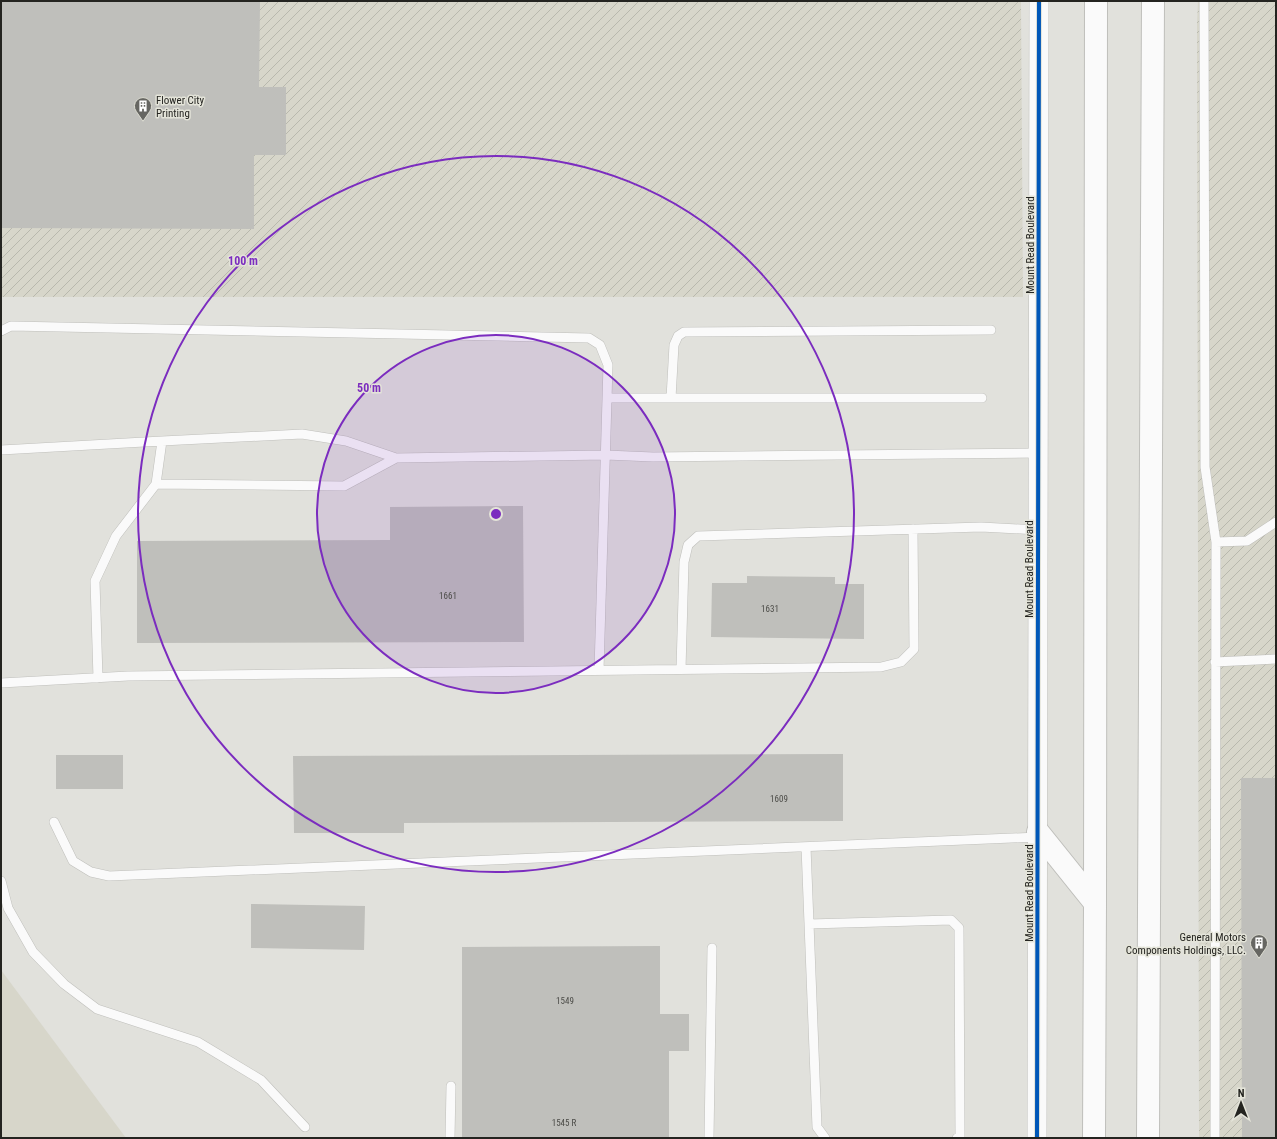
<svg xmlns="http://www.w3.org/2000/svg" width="1277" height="1139" viewBox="0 0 1277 1139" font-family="'Roboto Condensed',sans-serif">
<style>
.built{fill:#d7d6ca}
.industrial{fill:url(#industrial-furrows)}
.building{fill:#bfbfbb}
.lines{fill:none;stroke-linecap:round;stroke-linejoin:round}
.service-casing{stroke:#bfbfbb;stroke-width:10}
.minor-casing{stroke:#bfbfbb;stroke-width:20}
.secondary-casing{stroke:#bfbfbb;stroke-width:24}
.service{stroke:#fafafa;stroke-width:9}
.minor{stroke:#fafafa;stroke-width:19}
.secondary{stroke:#fafafa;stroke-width:22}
.cycleway-casing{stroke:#e4e4d9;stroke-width:6}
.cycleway{stroke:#0057b8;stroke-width:4}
.ring{fill:none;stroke:#7b2cbf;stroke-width:2}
.labels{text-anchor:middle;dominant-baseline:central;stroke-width:3;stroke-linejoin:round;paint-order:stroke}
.number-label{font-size:9px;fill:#4b4b47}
.poi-label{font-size:11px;fill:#242420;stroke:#e4e4d9;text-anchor:start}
.street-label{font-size:11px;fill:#242420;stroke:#e4e4d9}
.centre{fill:#7b2cbf;stroke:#e4e4d9;stroke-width:2}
.ring-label{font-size:12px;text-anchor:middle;font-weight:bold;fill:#7b2cbf;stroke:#e4e4d9;stroke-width:3;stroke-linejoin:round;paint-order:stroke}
</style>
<defs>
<pattern id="industrial-furrows" width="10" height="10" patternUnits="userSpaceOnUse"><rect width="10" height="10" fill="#d7d6ca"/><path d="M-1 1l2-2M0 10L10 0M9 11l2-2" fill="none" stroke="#b8b8ad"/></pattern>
</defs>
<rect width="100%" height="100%" fill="#e1e1dc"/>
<!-- built -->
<path class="built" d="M1,970L126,1138H1Z"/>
<!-- industrial -->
<path class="industrial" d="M1,1H1021L1023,297H1Z
M1198,1H1276V1138H1199L1197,24Z"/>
<!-- building -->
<path class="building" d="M1,1H260L259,87H286V155H254V229L1,228Z
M523,506L524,642L137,643V541L390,540V507Z
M747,576L835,577V584H864V639L711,637L712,583H747Z
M843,754V821L404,823V833H294L293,756Z
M56,755H123V789H56Z
M1241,778H1276V1138H1242Z
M251,904L365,906L364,950L251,948Z
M660,946V1014H689V1051H669V1138H462V947Z"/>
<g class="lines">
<!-- service casing -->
<g class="service-casing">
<path id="service" d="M1204,1L1205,467L1216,542L1215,1138
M1,331L11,326L589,338L600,345L608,365L599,670
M607,398H982
M671,398L674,345L678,336L684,332L991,330
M162,441L302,434L346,441L396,458
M1,450L162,441L156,484L116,536L95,581L98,678
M156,484L344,486L396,458L606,455L653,457L1038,453
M1216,542L1247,541L1276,522
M1215,662L1276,659
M681,669L684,562L688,545L698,536L981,527L1038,530
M1,683L128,676L881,667L901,662L914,649L913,529
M54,822L73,861L91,872L109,876L1038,837
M806,847L817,1127L825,1138
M1,881L8,908L33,952L64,984L97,1009L198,1042L261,1080L305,1127
M809,924L951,920L959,928L960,1137L957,1138
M450,1138L451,1086
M709,1138L712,948"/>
</g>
<!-- minor casing -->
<g class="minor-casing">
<path id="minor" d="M1037,1138L1039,1"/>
</g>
<!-- secondary casing -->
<g class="secondary-casing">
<path id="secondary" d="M1038,832L1095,903
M1094,1138L1095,903L1096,1
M1148,1138L1153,1"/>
</g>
<!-- service -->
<use href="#service" class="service"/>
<!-- minor -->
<use href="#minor" class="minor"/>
<!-- secondary -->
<use href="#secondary" class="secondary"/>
<!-- cycleway casing -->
<g class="cycleway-casing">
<path id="cycleway" d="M1037,1138L1039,1"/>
</g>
<!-- cycleway -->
<use href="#cycleway" class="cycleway"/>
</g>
<!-- distance rings -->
<circle cx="496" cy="514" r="179" fill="#7b2cbf" fill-opacity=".12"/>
<g class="ring">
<circle cx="496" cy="514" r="179"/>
<circle cx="496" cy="514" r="358"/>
</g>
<!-- icons -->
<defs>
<g id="building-pin" transform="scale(0.9)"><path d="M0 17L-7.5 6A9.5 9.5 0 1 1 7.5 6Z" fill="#666662" stroke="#e4e4d9"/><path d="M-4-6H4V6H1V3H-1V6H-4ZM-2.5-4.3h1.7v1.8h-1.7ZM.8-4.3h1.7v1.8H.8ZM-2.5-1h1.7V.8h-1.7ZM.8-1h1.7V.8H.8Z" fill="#fff"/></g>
</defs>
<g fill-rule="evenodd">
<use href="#building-pin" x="143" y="106"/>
<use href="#building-pin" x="1259" y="943"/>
</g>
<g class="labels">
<!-- number labels -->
<g class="number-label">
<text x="448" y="596">1661</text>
<text x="770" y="609">1631</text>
<text x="779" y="799">1609</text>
<text x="565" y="1001">1549</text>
<text x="564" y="1123">1545 R</text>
</g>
<!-- poi labels -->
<g class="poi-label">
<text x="156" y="100">Flower City<tspan x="156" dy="13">Printing</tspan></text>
<text x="1246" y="937" text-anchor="end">General Motors<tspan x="1246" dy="13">Components Holdings, LLC.</tspan></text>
</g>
<!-- street labels -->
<g class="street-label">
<text transform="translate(1030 245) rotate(-90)">Mount Read Boulevard</text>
<text transform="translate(1029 569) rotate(-90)">Mount Read Boulevard</text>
<text transform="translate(1029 893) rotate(-90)">Mount Read Boulevard</text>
</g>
</g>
<circle cx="496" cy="514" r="6" class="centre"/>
<g class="ring-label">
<text x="243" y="265">100 m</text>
<text x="369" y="392">50 m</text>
</g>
<!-- border -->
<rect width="1277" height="1139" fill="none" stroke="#242420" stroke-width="4"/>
<!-- north arrow -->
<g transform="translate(1241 1103)" stroke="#e4e4d9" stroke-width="3" paint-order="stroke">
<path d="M0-3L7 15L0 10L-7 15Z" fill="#242420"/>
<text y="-6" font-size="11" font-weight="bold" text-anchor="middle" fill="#242420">N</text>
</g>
</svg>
